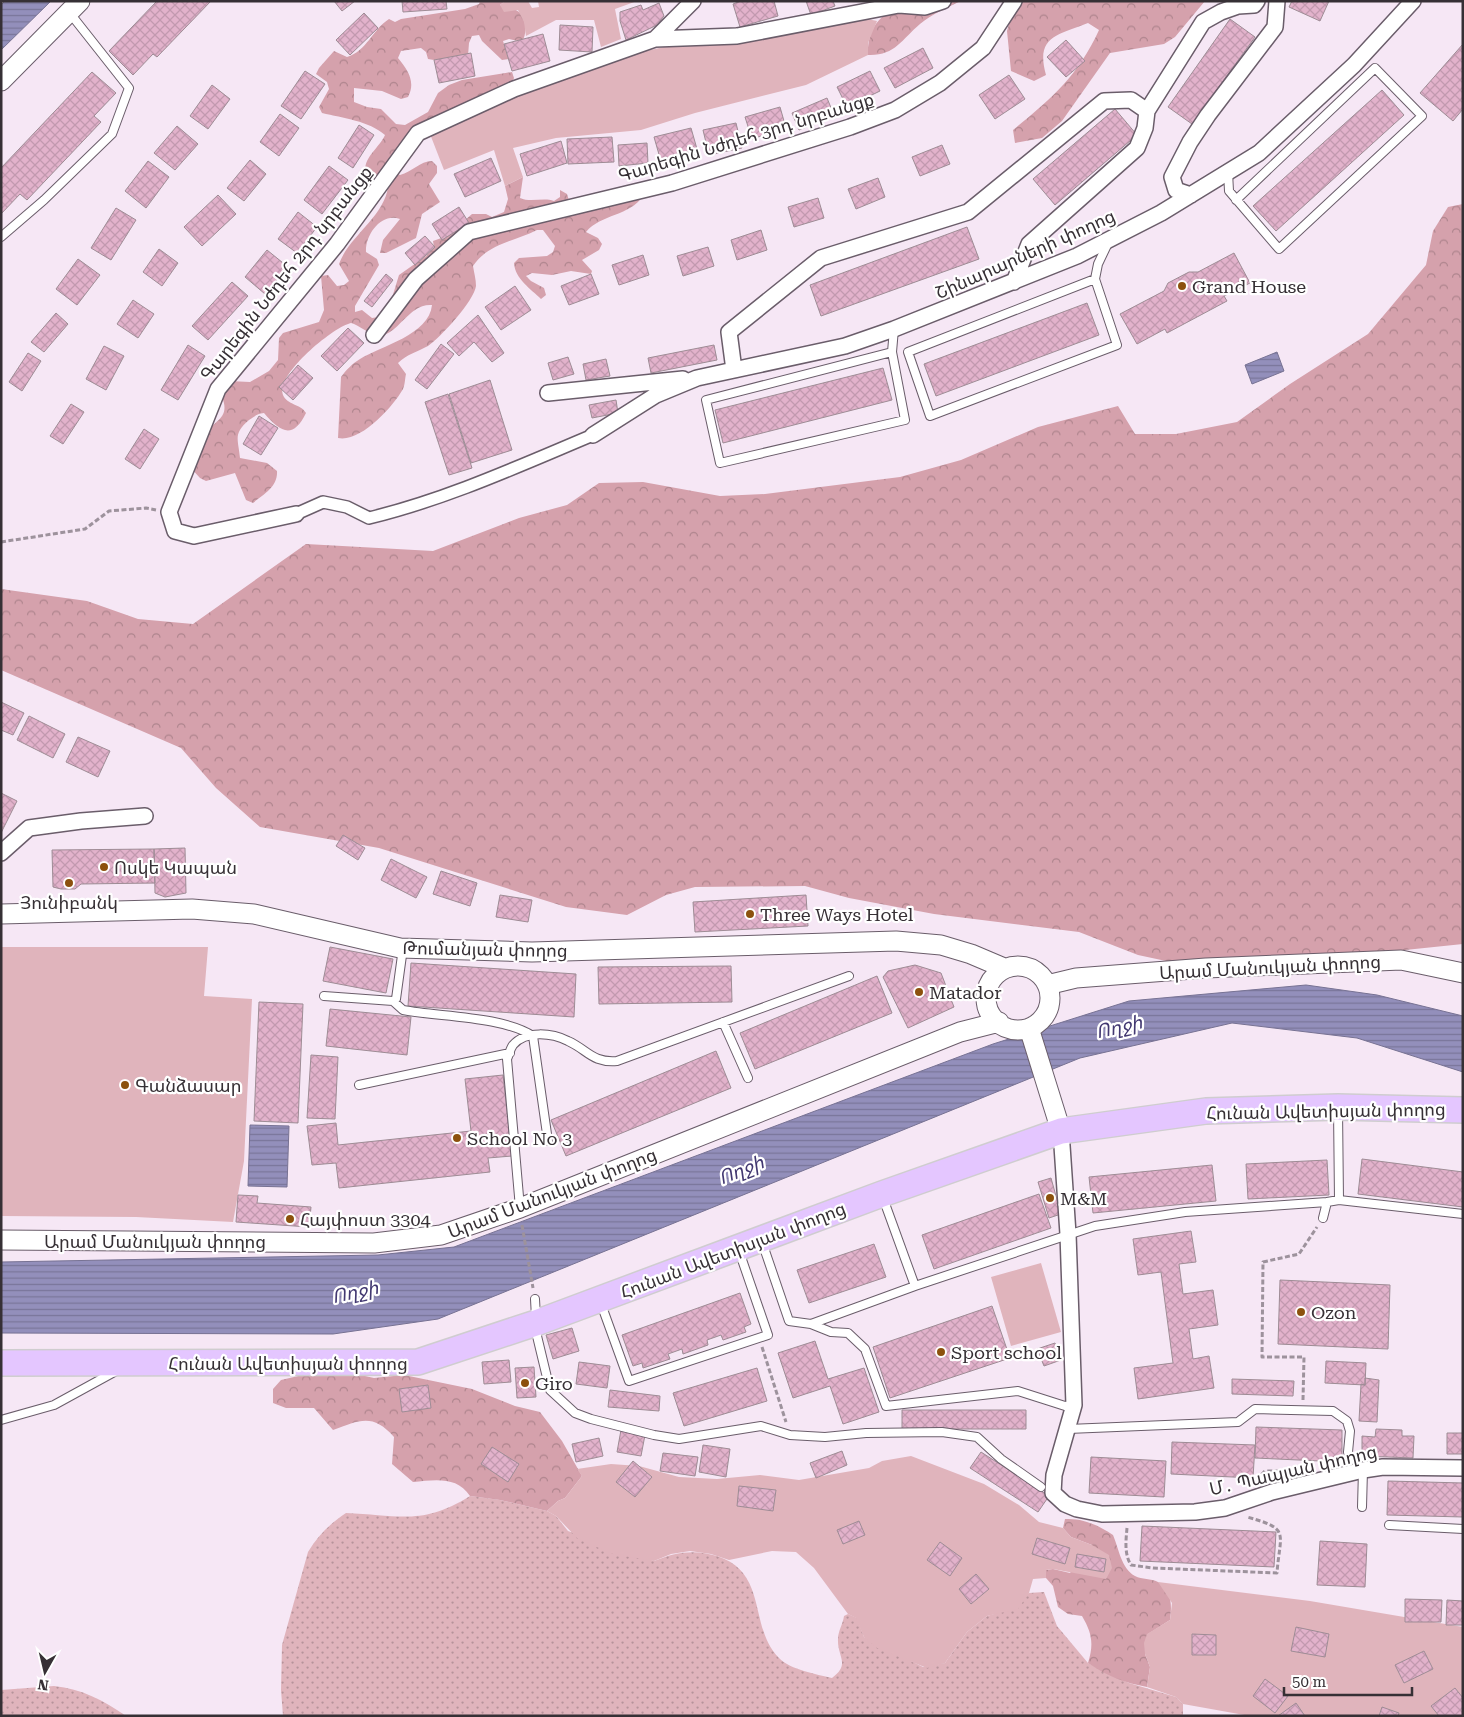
<svg xmlns="http://www.w3.org/2000/svg" width="1464" height="1717" viewBox="0 0 1464 1717" font-family="'Roboto Serif','Noto Sans Armenian',serif">
<style>
.grass{fill:url(#grass-dots)}
.forest{fill:url(#forest-crowns)}
.green{fill:#e0b4bc}
.water{fill:url(#water-rules);stroke:#777293}
.building{fill:url(#building-cross-hatch);stroke:#9e8c95}
.lines{fill:none;stroke-linecap:round;stroke-linejoin:round}
.service-casing{stroke:#6a5d6a;stroke-width:10}
.pedestrian-casing{stroke:#6a5d6a;stroke-width:14}
.minor-casing{stroke:#6a5d6a;stroke-width:18}
.tertiary-casing{stroke:#6a5d6a;stroke-width:21}
.trunk-casing{stroke:#cfcdcf;stroke-width:28}
.path{stroke:#9d929c;stroke-width:3;stroke-dasharray:5 2.5;stroke-linecap:butt}
.service{stroke:#fff;stroke-width:8}
.pedestrian{stroke:#fff;stroke-width:11}
.minor{stroke:#fff;stroke-width:15}
.tertiary{stroke:#fff;stroke-width:19}
.trunk{stroke:#e4c6ff;stroke-width:25}
.poi-dot{fill:#8c510d;stroke:#fff;stroke-width:2}
.labels{text-anchor:middle;dominant-baseline:central;stroke-width:4.5;stroke-linejoin:round;paint-order:stroke}
.street-label{font-size:18px;fill:#363035;stroke:#fff}
.poi-label{font-size:18px;fill:#363035;stroke:#fff;text-anchor:start}
.water-label{font-size:19px;font-style:italic;fill:#423871;stroke:#fff}
</style>
<defs>
<pattern id="grass-dots" width="8" height="8" patternUnits="userSpaceOnUse" patternTransform="scale(1.25)"><rect width="8" height="8" fill="#e0b4bc"/><path d="M2 2h.1M6 6h.1" fill="none" stroke="#b6939a" stroke-width="1.8" stroke-linecap="round"/></pattern>
<pattern id="forest-crowns" width="20" height="18" patternUnits="userSpaceOnUse" patternTransform="scale(1.25)"><rect width="20" height="18" fill="#d5a1ac"/><path d="M2 6a3 3 0 1 1 6 0M12 15a3 3 0 1 1 6 0" fill="none" stroke="#ae848d"/></pattern>
<pattern id="water-rules" width="6" height="5" patternUnits="userSpaceOnUse" patternTransform="scale(1.25)"><rect width="6" height="5" fill="#938fbb"/><path d="M0 2.5h6" fill="none" stroke="#797599"/></pattern>
<pattern id="building-cross-hatch" width="8" height="8" patternUnits="userSpaceOnUse" patternTransform="scale(1.25)"><rect width="8" height="8" fill="#e2b2cb"/><path d="M0 0l8 8M0 8l8-8" fill="none" stroke="#c299af"/></pattern>
</defs>
<rect width="100%" height="100%" fill="#f6e7f5"/>
<!-- grass -->
<path class="grass" d="M470,1496L500,1500L547,1511L556,1516L568,1531L654,1561C675,1552 695,1549 717,1556C769,1573 748,1627 779,1658C791,1670 816,1674 832,1678C851,1664 837,1657 838,1639C838,1631 843,1624 844,1616L848,1614L857,1618L864,1637L923,1667L945,1663L967,1632L987,1616L994,1614L1029,1593L1044,1592L1057,1626L1088,1663L1129,1683L1176,1697L1183,1704V1716H283L281,1690L282,1645L308,1552C318,1535 331,1523 346,1513C399,1515 422,1526 470,1496Z
M54,1686C82,1689 103,1700 126,1716H1V1690Z"/>
<!-- forest -->
<path class="forest" d="M480,1H505L500,5C505,7 516,9 519,12C527,19 527,34 522,42L509,39L503,41L509,59L502,60L482,41L479,35L472,36L469,43L468,56L434,60L428,59L426,52L421,48L401,51L398,58C408,70 416,82 408,97L401,99L382,91L354,88V102L367,107L381,109L396,124L405,125L428,112L438,93L449,85L462,80L512,72L514,78L511,85L441,117L393,171L400,175C412,172 420,161 432,161L437,166V173L429,184L440,202L422,214L416,238L386,253H380L383,240L400,219C382,212 365,234 366,252L377,259L379,265L355,306V312L362,310L372,318L379,317L391,301L399,275L426,256L434,247L433,241L447,236L472,214H486L492,217L504,212L508,199L505,186L523,177L520,198C531,203 543,197 554,201L560,197V190L567,194L571,207L643,196C630,216 601,214 586,232L598,238L602,244L599,250L582,260L592,271L591,274L571,271L552,275L532,273L526,276L531,281L544,288L546,295L541,299C531,289 515,279 514,263L519,258L547,256L553,252L555,246L543,230H537C513,242 489,243 473,266C474,273 476,279 476,286C474,301 441,337 428,346C417,352 407,354 398,363L406,374C405,378 405,385 403,389C393,407 360,443 338,438L341,377C346,370 353,363 360,359C381,346 429,335 432,305C407,303 397,340 375,335C367,333 359,325 351,323C333,327 275,375 283,395C287,405 301,404 306,413C293,440 280,432 264,413C257,414 255,416 249,420C233,434 238,438 240,458L267,463L277,471C278,487 264,494 253,503L246,500L235,473L206,481L200,478L190,467C195,456 200,444 206,434C213,420 231,419 222,397L229,381L250,382L269,371L278,360L279,338L283,333L319,322L324,310L321,276L328,275L337,286L344,285L349,281L339,264C349,236 384,217 388,187L384,182L366,177C361,158 378,150 385,135C369,121 343,118 322,113L319,107L329,89L327,82L316,74L319,68L334,51L347,57C367,51 372,30 389,19L395,22L401,19L465,9L479,4Z
M909,1H961C946,8 932,14 920,24C901,40 895,56 868,55C867,25 883,12 909,1Z
M1015,1H1205L1175,37L1164,44L1110,53L1062,121L1042,138L1015,143L1013,130C1051,99 1078,76 1099,30L1088,23C1058,35 1035,36 1046,75L1034,81L1011,71L1007,31Z
M1463,204V944L1328,958L1180,964L1138,955L1079,932L934,914L849,898L805,886L695,887L666,895L627,915L566,907L379,848L260,827L216,788L181,748L1,670V589L87,601L138,619L193,624L306,544L433,551L519,518L567,505L599,483L643,482L720,496L765,494L900,477L961,460L1038,427L1118,406L1135,434H1176L1237,422L1290,384L1368,334L1426,265L1433,231L1448,207Z
M320,1371L347,1372L374,1378L404,1375L472,1389L515,1406L540,1412L562,1441L582,1476L565,1498L558,1501L547,1511L500,1500L470,1496C457,1476 435,1480 413,1482L392,1464L394,1437C373,1413 360,1420 333,1430L314,1408H286L273,1403V1389L281,1380Z
M1065,1519C1083,1518 1098,1525 1113,1535C1119,1549 1121,1568 1135,1576C1142,1580 1151,1578 1158,1582C1172,1590 1172,1606 1170,1620L1148,1634L1145,1654L1150,1667L1147,1687C1125,1683 1107,1676 1088,1663C1094,1644 1092,1633 1082,1616L1068,1614L1058,1607L1053,1586L1046,1578V1570L1053,1569L1070,1573L1092,1545L1071,1537L1063,1528Z"/>
<!-- green -->
<path class="green" d="M505,1H528L532,8L539,7L538,1H637L615,9L621,39L601,47L594,20H556L526,36L524,22L518,10L504,12L500,5Z
M853,16L877,21L868,43V55L806,85L695,113L641,130L556,138L513,148L523,177L505,186L494,150L444,170L430,134L523,89L646,51L704,38Z
M1,947H208L204,996L252,999L244,1161L233,1222L136,1217L1,1216Z
M1041,1263L1061,1332L1011,1346L991,1277Z
M911,1456L984,1484L1019,1505L1039,1522L1063,1528L1071,1537L1092,1545L1109,1555L1112,1568L1106,1579L1053,1569L1046,1570V1578L1033,1579L1029,1593L1018,1609L987,1616L967,1632L945,1663L927,1668L877,1648L864,1637L856,1618L848,1614L814,1568L796,1552L772,1551L729,1560L711,1554L690,1551L671,1554L654,1561L613,1554L578,1539L556,1516L547,1511L558,1501L565,1498L582,1476L577,1469L611,1464L639,1466L679,1477L717,1479L760,1475L799,1480L869,1468L882,1461Z
M1158,1582L1310,1601L1463,1627V1716H1250L1183,1704L1176,1697L1147,1687L1150,1667L1145,1654L1144,1643L1147,1634L1170,1620L1172,1603Z"/>
<!-- water -->
<path class="water" d="M5,1H51L1,50V5Z
M1277,352L1284,371L1252,384L1245,365Z
M1306,985L1377,995L1463,1016V1072L1357,1038L1232,1023L1080,1058L438,1319L333,1334L1,1333V1262L378,1255L454,1247L993,1044L1129,1001Z
M250,1125L289,1126L287,1187L248,1186Z"/>
<!-- building -->
<path class="building" d="M157,1H211L157,57L153,54L133,75L109,51Z
M334,1H355L342,11Z
M402,1H446L447,9L403,12Z
M741,1H774L778,16L740,27L733,4Z
M806,1H833L835,6L811,15Z
M1292,1H1329L1320,21L1289,7Z
M659,3L664,16L657,25L626,40L620,21V12L641,5L643,10Z
M364,13L378,28L350,55L336,40Z
M1230,19L1255,37L1192,124L1168,107Z
M560,25L593,27L592,52L559,50Z
M543,34L550,61L512,71L504,44Z
M1066,40L1085,61L1066,77L1047,57Z
M1463,44V109L1453,121L1420,93Z
M923,48L933,68L895,88L884,68Z
M471,53L475,76L439,83L434,60Z
M305,71L325,84L301,119L281,106Z
M870,71L880,91L847,107L837,87Z
M92,72L116,93L94,116L101,122L27,200L20,194L1,214V168Z
M1009,75L1025,99L995,119L979,95Z
M212,85L230,99L208,129L190,116Z
M1382,90L1404,115L1276,231L1253,206Z
M827,98L834,115L799,130L792,113Z
M780,107L786,128L752,139L745,117Z
M1115,109L1137,135L1055,205L1033,179Z
M280,114L299,128L279,156L260,142Z
M736,123L742,148L709,155L703,130Z
M359,125L374,135L353,168L338,158Z
M177,126L198,144L175,170L154,153Z
M691,128L699,156L662,165L654,137Z
M612,137L614,162L568,164L567,139Z
M561,141L567,163L527,176L520,154Z
M647,143L648,163L619,166L618,145Z
M942,145L950,164L920,176L912,157Z
M491,158L501,181L465,197L454,174Z
M250,160L266,174L244,201L227,188Z
M148,161L169,177L146,208L125,191Z
M329,166L348,180L322,214L304,200Z
M878,178L885,197L856,209L848,189Z
M218,195L236,214L202,246L184,227Z
M818,198L824,218L794,227L788,207Z
M459,207L469,223L442,240L432,224Z
M116,208L136,220L111,260L91,248Z
M298,212L317,227L297,253L278,239Z
M967,227L979,259L821,316L810,285Z
M761,230L767,250L737,260L731,240Z
M425,236L435,247L415,265L405,253Z
M708,247L714,266L683,276L677,256Z
M159,249L178,263L162,286L143,272Z
M267,250L288,267L265,294L245,277Z
M1234,253L1250,283L1224,296L1227,301L1167,333L1165,329L1137,344L1120,314L1164,291L1168,283L1189,272H1198Z
M643,255L649,275L619,285L612,265Z
M78,259L100,275L77,305L56,289Z
M386,274L393,280L372,307L364,301Z
M591,274L599,294L569,305L561,286Z
M232,282L248,296L208,340L192,326Z
M515,286L531,310L501,330L485,307Z
M133,300L154,314L138,338L117,324Z
M1087,303L1099,335L936,396L924,364Z
M56,313L68,324L44,352L31,342Z
M478,315L504,353L492,362L474,342L459,356L447,343Z
M348,328L364,343L337,371L321,356Z
M441,344L454,354L427,389L415,380Z
M188,345L205,356L178,400L161,390Z
M714,345L717,360L651,373L648,358Z
M104,346L124,356L106,390L86,379Z
M28,353L41,361L22,391L9,382Z
M568,357L574,374L553,380L548,363Z
M606,359L610,376L586,380L583,364Z
M298,365L313,378L293,400L279,387Z
M883,368L892,400L723,443L715,410Z
M490,380L512,450L471,463L449,394Z
M448,394L472,468L449,475L425,402Z
M616,400L618,413L592,418L589,405Z
M71,404L84,412L63,444L50,436Z
M259,416L278,428L261,455L243,444Z
M144,429L159,439L140,469L125,459Z
M1,702L24,713L13,735L1,730Z
M29,716L65,734L53,758L17,740Z
M78,737L110,751L98,777L66,762Z
M1,793L17,801L1,833Z
M343,835L365,848L358,860L336,846Z
M185,848L186,893L165,897L155,893L154,849Z
M154,849L155,883L81,884L75,889H61L53,887L52,850Z
M391,859L427,877L416,898L381,880Z
M441,871L477,883L470,906L433,894Z
M500,895L532,900L528,922L496,917Z
M806,895L808,926L695,932L693,902Z
M330,947L393,959L386,993L323,981Z
M411,963L576,974L574,1017L408,1006Z
M915,965L941,973L954,1007L908,1028L883,977L888,971Z
M731,966L732,1002L599,1004L598,967Z
M877,976L892,1013L755,1069L740,1033Z
M259,1002L303,1004L298,1123L254,1121Z
M330,1009L411,1017L407,1055L326,1046Z
M716,1051L731,1088L566,1156L551,1120Z
M311,1055L338,1057L335,1119L307,1118Z
M503,1075L512,1156L488,1158L490,1172L339,1188L336,1163L312,1165L307,1126L336,1123L338,1145L471,1131L465,1079Z
M1362,1159L1463,1172V1207L1358,1194Z
M1327,1160L1329,1195L1248,1199L1246,1164Z
M1212,1165L1216,1201L1093,1213L1089,1177Z
M1051,1178L1061,1214L1049,1218L1038,1182Z
M1039,1194L1051,1228L934,1269L922,1235Z
M238,1195L258,1196L257,1203L311,1207L309,1227L236,1222Z
M1191,1231L1196,1262L1179,1264L1183,1294L1213,1290L1218,1325L1189,1329L1193,1359L1209,1356L1214,1388L1138,1399L1134,1368L1173,1363L1161,1272L1138,1275L1133,1239Z
M874,1244L886,1277L809,1303L797,1270Z
M1280,1280L1390,1285L1388,1349L1278,1344Z
M740,1293L751,1324L744,1327L746,1332L723,1340L721,1335L707,1340L708,1345L683,1354L682,1349L668,1354L670,1359L643,1368L642,1363L633,1366L622,1335Z
M992,1306L1010,1358L890,1398L873,1347Z
M572,1328L579,1351L553,1359L546,1335Z
M815,1341L828,1379L864,1368L879,1412L843,1424L830,1386L793,1398L778,1353Z
M1055,1343L1061,1360L1044,1366L1037,1349Z
M509,1360L511,1382L484,1384L482,1362Z
M1326,1361L1366,1363L1365,1385L1325,1383Z
M579,1362L610,1366L607,1388L576,1384Z
M534,1367L536,1397L517,1398L515,1368Z
M757,1368L767,1401L684,1426L673,1393Z
M1365,1378L1379,1380L1377,1422L1359,1421L1361,1384L1365,1385Z
M1232,1379L1294,1381L1293,1396L1232,1394Z
M428,1385L431,1408L402,1412L399,1389Z
M610,1390L660,1396L659,1411L608,1407Z
M902,1410H1026V1429H902Z
M1256,1427L1342,1430V1462L1255,1458Z
M1376,1429L1402,1430V1436H1414L1413,1458L1362,1456V1436L1375,1437Z
M621,1430L645,1435L641,1456L617,1452Z
M1447,1433H1463V1454H1447Z
M599,1438L603,1456L576,1462L572,1444Z
M1172,1442L1255,1445L1253,1478L1171,1474Z
M703,1445L730,1449L726,1477L699,1472Z
M492,1447L519,1464L508,1482L481,1464Z
M842,1451L847,1465L816,1478L810,1463Z
M981,1452L1049,1496L1038,1512L970,1468Z
M663,1453L698,1457L695,1476L660,1471Z
M1091,1457L1166,1461L1164,1497L1089,1493Z
M633,1461L652,1477L635,1497L616,1482Z
M1388,1481L1463,1483V1517L1387,1515Z
M739,1486L776,1490L773,1511L737,1506Z
M859,1521L865,1535L843,1544L837,1530Z
M1142,1526L1276,1532L1274,1567L1140,1561Z
M1037,1538L1070,1548L1065,1564L1032,1554Z
M1320,1541L1367,1544L1365,1587L1317,1585Z
M940,1542L962,1558L950,1576L927,1560Z
M1077,1554L1106,1559L1104,1572L1075,1567Z
M976,1574L989,1589L971,1604L959,1589Z
M1405,1599L1442,1600L1441,1622H1405Z
M1447,1600L1463,1601V1625H1446Z
M1296,1627L1329,1634L1325,1657L1291,1651Z
M1192,1634L1216,1635V1655H1192Z
M1424,1651L1433,1669L1404,1683L1395,1665Z
M1265,1679L1288,1696L1275,1713L1253,1696Z
M1455,1688L1463,1698V1716H1439L1431,1706Z
M1296,1703L1305,1716H1278Z
M1382,1707L1399,1713L1398,1716H1379Z"/>
<g class="lines">
<!-- service casing -->
<g class="service-casing">
<path id="service" d="M1228,172L1229,191L1279,249L1422,116L1375,68L1236,200
M1,237L44,200L112,134L129,88L69,12
M1095,279L908,352L930,416L1117,345L1095,279L1098,264L1108,243
M892,352L706,400L720,463L905,420L892,352L894,329
M324,996L393,1001L396,999L403,948
M393,1001L403,1010C440,1017 502,1016 533,1036L548,1141
M723,1022L748,1078
M359,1085L510,1053
M883,1198L915,1286
M1339,1200L1463,1214
M520,1208L507,1059C509,1055 510,1049 513,1045C526,1030 552,1033 568,1041C588,1050 592,1063 617,1061L849,976
M1323,1218L1327,1202L1339,1200L1338,1109
M762,1242L789,1321L811,1324L831,1332L848,1333L865,1349L886,1406L1018,1391L1065,1406L1074,1405
M535,1299L537,1336L550,1390L575,1413L591,1419L654,1435L679,1439L761,1426L790,1435L825,1437L866,1433L942,1432L977,1437L1001,1459L1041,1487
M600,1301L629,1381L768,1335L739,1251
M811,1324L915,1286L1095,1226L1185,1212L1327,1202
M1,1420L54,1405L116,1371
M1068,1429L1238,1422L1255,1409L1333,1411L1347,1421L1350,1431L1348,1452
M1362,1507L1363,1470
M1389,1525L1463,1529"/>
</g>
<!-- pedestrian casing -->
<g class="pedestrian-casing">
<path id="pedestrian" d="M296,514L323,502L347,507L369,518C447,499 519,466 593,435"/>
</g>
<!-- minor casing -->
<g class="minor-casing">
<path id="minor" d="M655,39L737,36L899,5L925,7L943,1
M1191,195L1176,190L1172,177L1190,142L1208,115L1275,27L1277,1
M1014,282L1029,244L1137,148L1145,128L1147,111
M374,335L416,279L469,232L672,183L850,127L895,110L940,83L983,48L1014,1
M734,370L729,332L821,258L968,212L1104,101L1131,100L1147,111L1203,22L1221,12L1238,6L1254,5L1257,1
M548,393L683,379
M593,435L656,395L697,378L845,346L894,329L1077,256L1161,213L1259,153L1354,65L1413,1
M296,514L194,536L175,531L169,512L218,389L337,244L418,133L514,89L655,39L693,1
M1,853L29,828L81,821L145,816
M1061,1131L1068,1234L1074,1405L1054,1475L1053,1493L1065,1504L1077,1509L1102,1514L1195,1512L1225,1508L1272,1492L1363,1470L1383,1467L1463,1468"/>
</g>
<!-- tertiary casing -->
<g class="tertiary-casing">
<path id="tertiary" d="M1,81L80,1
M1,914L192,909L254,914L400,948L532,952L896,941L941,945L971,954L1004,968
M986 998a32 32 0 1 1 64 0a32 32 0 1 1-64 0Z
M1047,985L1076,978L1206,968L1401,960L1463,973
M1029,1028L1061,1131
M1,1240L374,1243L441,1235L520,1208L960,1032L999,1022"/>
</g>
<!-- trunk casing -->
<g class="trunk-casing">
<path id="trunk" d="M1,1363L418,1362L536,1323L882,1194L1061,1131L1206,1111L1338,1107L1463,1110"/>
</g>
<!-- path -->
<path class="path" d="M1,542L85,529L109,511L146,508L156,510
M522,1225L533,1288
M762,1347L786,1422
M1303,1400L1304,1357H1262L1263,1262L1299,1254L1317,1227
M1256,1480L1265,1471H1289
M1127,1528C1126,1540 1124,1554 1131,1565L1153,1568L1277,1573C1280,1532 1291,1529 1247,1517"/>
<!-- service -->
<use href="#service" class="service"/>
<!-- pedestrian -->
<use href="#pedestrian" class="pedestrian"/>
<!-- minor -->
<use href="#minor" class="minor"/>
<!-- tertiary -->
<use href="#tertiary" class="tertiary"/>
<!-- trunk -->
<use href="#trunk" class="trunk"/>
</g>
<!-- markers -->
<g class="poi-dot">
<circle cx="1182" cy="286" r="5"/>
<circle cx="104" cy="867" r="5"/>
<circle cx="69" cy="883" r="5"/>
<circle cx="750" cy="914" r="5"/>
<circle cx="919" cy="992" r="5"/>
<circle cx="125" cy="1085" r="5"/>
<circle cx="457" cy="1138" r="5"/>
<circle cx="1050" cy="1198" r="5"/>
<circle cx="290" cy="1219" r="5"/>
<circle cx="1301" cy="1312" r="5"/>
<circle cx="941" cy="1352" r="5"/>
<circle cx="525" cy="1383" r="5"/>
</g>
<g class="labels">
<!-- street labels -->
<g class="street-label">
<text transform="translate(746 137) rotate(-17)">Գարեգին Նժդեհ 3րդ նրբանցք</text>
<text transform="translate(1025 254) rotate(-24)">Շինարարների փողոց</text>
<text transform="translate(286 273) rotate(-52)">Գարեգին Նժդեհ 2րդ նրբանցք</text>
<text transform="translate(485 949) rotate(1)">Թումանյան փողոց</text>
<text transform="translate(1270 967) rotate(-3)">Արամ Մանուկյան փողոց</text>
<text transform="translate(1326 1111) rotate(-1)">Հունան Ավետիսյան փողոց</text>
<text transform="translate(552 1193) rotate(-21)">Արամ Մանուկյան փողոց</text>
<text x="155" y="1241">Արամ Մանուկյան փողոց</text>
<text transform="translate(733 1250) rotate(-21)">Հունան Ավետիսյան փողոց</text>
<text x="288" y="1363">Հունան Ավետիսյան փողոց</text>
<text transform="translate(1293 1470) rotate(-13)">Մ․ Պապյան փողոց</text>
</g>
<!-- poi labels -->
<g class="poi-label">
<text x="1192" y="286">Grand House</text>
<text x="114" y="867">Ոսկե Կապան</text>
<text x="69" y="902" text-anchor="middle">Յունիբանկ</text>
<text x="760" y="914">Three Ways Hotel</text>
<text x="929" y="992">Matador</text>
<text x="135" y="1085">Գանձասար</text>
<text x="467" y="1138">School No 3</text>
<text x="1060" y="1198">M&amp;M</text>
<text x="300" y="1219">Հայփոստ 3304</text>
<text x="1311" y="1312">Ozon</text>
<text x="951" y="1352">Sport school</text>
<text x="535" y="1383">Giro</text>
</g>
<!-- water labels -->
<g class="water-label">
<text transform="translate(1119 1027) rotate(-13)">Ողջի</text>
<text transform="translate(741 1170) rotate(-22)">Ողջի</text>
<text transform="translate(355 1292) rotate(-12)">Ողջի</text>
</g>
</g>
<!-- border -->
<rect width="1464" height="1717" fill="none" stroke="#363035" stroke-width="5"/>
<!-- north arrow -->
<g transform="translate(45 1672) rotate(188)" stroke="#ffffff" stroke-width="4" paint-order="stroke">
<path d="M0-4L9 19L0 12L-9 19Z" fill="#363035"/>
<text y="-8" font-size="14" font-weight="bold" text-anchor="middle" fill="#363035">N</text>
</g>
<!-- scale -->
<path d="M1284 1687v8h128v-8" fill="none" stroke="#363035" stroke-width="2.5"/>
<text x="1292" y="1687" font-size="15" fill="#363035" stroke="#ffffff" stroke-width="4" paint-order="stroke">50 m</text>
</svg>
